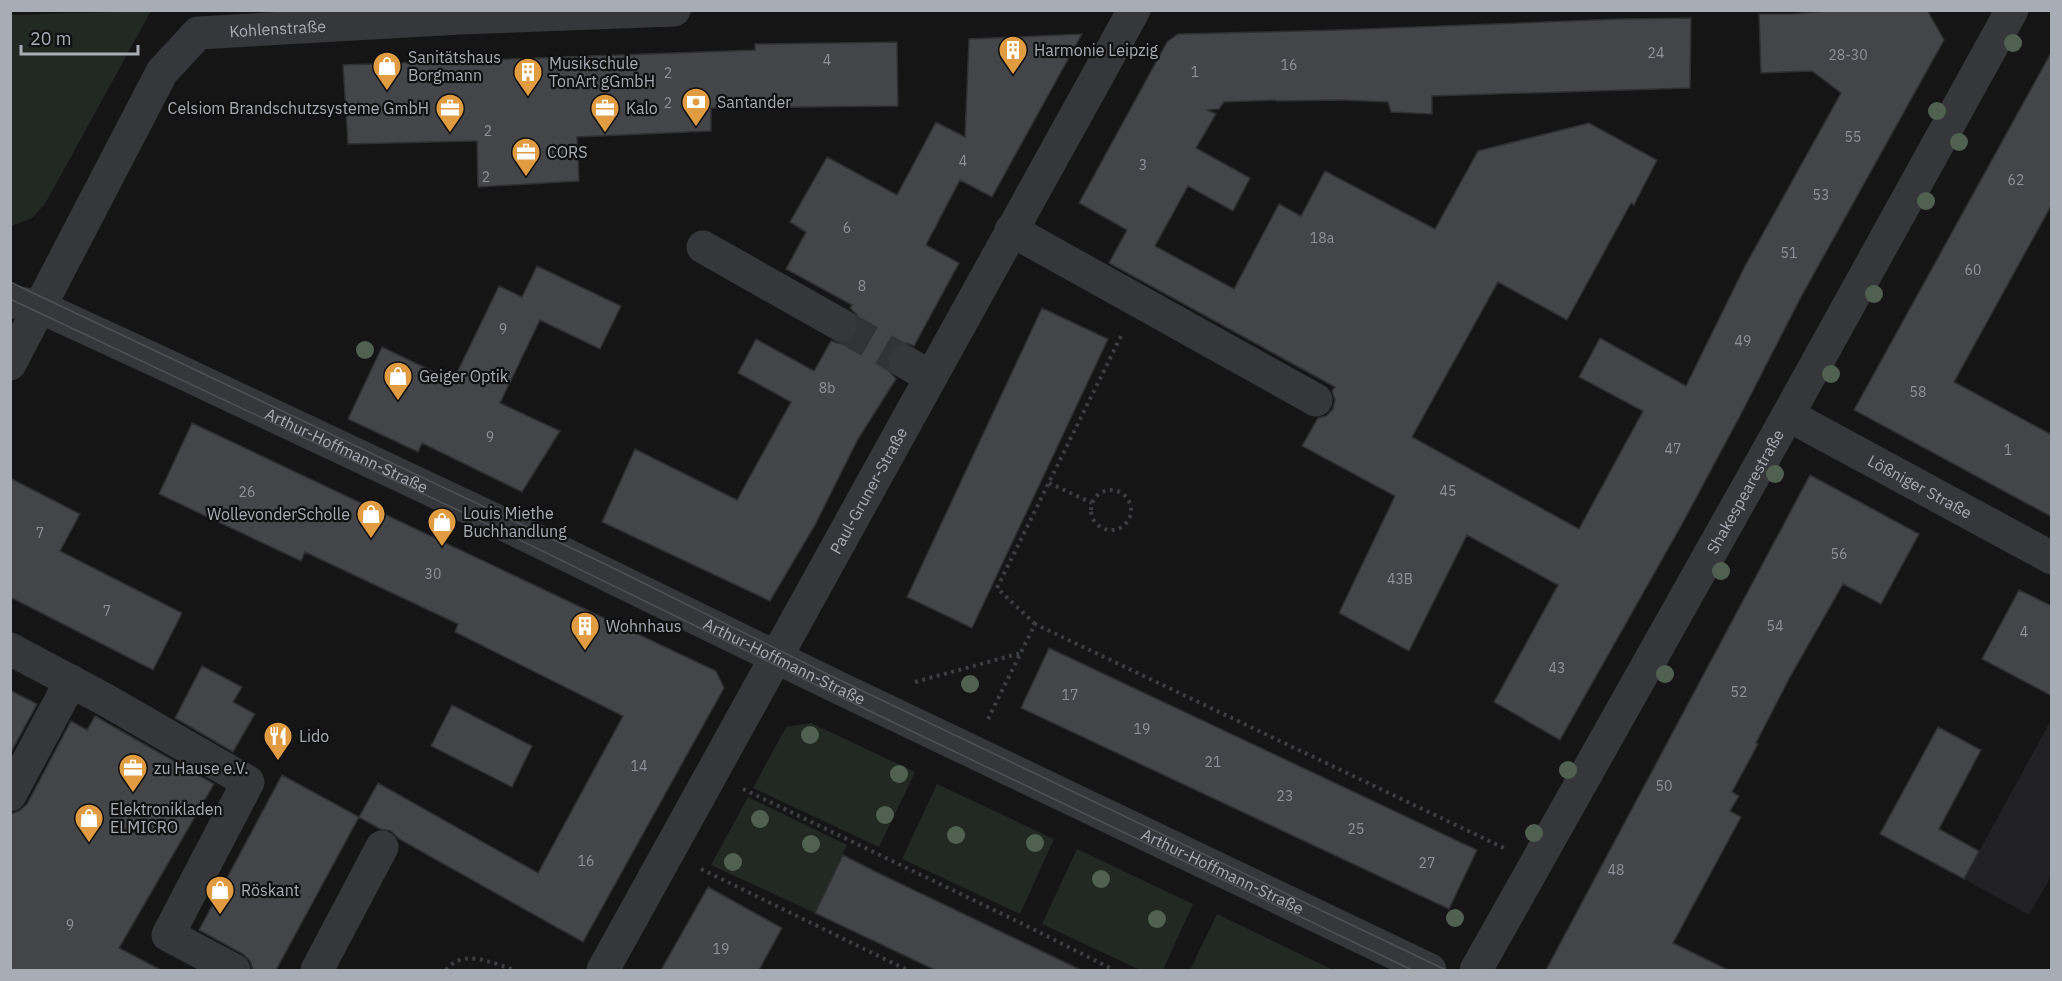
<svg xmlns="http://www.w3.org/2000/svg" width="2062" height="981" viewBox="0 0 2062 981" font-family="'IBM Plex Sans',sans-serif">
<style>
.built{fill:#212123}
.green{fill:#212922}
.building{fill:#444549;stroke:#2f2f32;stroke-width:1.5}
.lines{fill:none;stroke-linecap:round;stroke-linejoin:round}
.minor-tunnel{stroke:#323336;stroke-width:33;stroke-dasharray:33 16;stroke-linecap:butt}
.path{stroke:#3c3e42;stroke-width:4;stroke-dasharray:3 4.5;stroke-linecap:butt}
.minor{stroke:#36373b;stroke-width:33}
.tram{stroke:#4f5256;stroke-width:1.5}
.tree{fill:#516151}
.labels{text-anchor:middle;dominant-baseline:central;stroke-width:4.5;stroke-linejoin:round;paint-order:stroke}
.number-label{font-size:14px;fill:#8f939a}
.street-label{font-size:16px;fill:#a8adb5;stroke:#101011}
.poi-label{font-size:16px;fill:#a8adb5;stroke:#101011;text-anchor:start}
</style>
<rect width="100%" height="100%" fill="#151516"/>
<!-- built -->
<path class="built" d="M2051,720V879L2050,878L2029,915L1964,879Z"/>
<!-- green -->
<path class="green" d="M151,11L45,204L32,218L11,226V15Z
M811,723L915,772L879,847L753,788L786,727Z
M937,784L1054,839L1020,914L902,859Z
M748,797L847,845L815,913L711,865Z
M1077,849L1193,904L1163,970H1140L1042,924Z
M1217,914L1333,970H1190Z"/>
<!-- building -->
<path class="building" d="M1838,10H1927L1944,40L1801,297L1741,414L1681,526L1560,740L1494,702L1558,585L1467,535L1409,651L1339,613L1395,496L1302,446L1318,418L1326,416L1333,409L1335,400L1332,391L1335,387L1109,263L1127,230L1079,203L1167,42L1178,34L1337,30L1620,19L1691,18L1690,88L1432,96V114L1391,112L1388,102L1340,100L1276,101V100L1224,102L1219,109L1207,110L1216,114L1196,148L1250,178L1233,211L1188,186L1155,246L1234,289L1279,204L1301,216L1325,171L1435,229L1478,151L1589,123L1657,160L1634,205L1631,203L1567,320L1498,282L1412,437L1579,529L1643,411L1579,377L1600,338L1686,386L1745,266L1841,93L1812,71L1761,73L1759,14H1792Z
M1082,34L992,197L960,180L926,245L959,263L914,346L906,343L896,346L889,353L886,361L889,371L896,379L858,439L815,525L770,601L602,522L635,449L737,500L791,402L738,373L756,339L814,371L831,341L842,344L850,341L857,335L860,324L857,315L850,308L852,305L786,269L806,232L790,222L827,157L897,195L936,122L965,137L969,39Z
M897,42L898,106L711,108V131L577,137L579,181L478,187L477,141L348,144L343,65L755,50V44Z
M2052,51V204L1954,382L2052,435V517L1854,410Z
M537,266L621,306L600,349L540,320L500,403L560,431L522,492L422,443L418,452L348,419L382,347L453,381L499,286L522,297Z
M1042,308L1108,339L972,628L907,597Z
M192,423L716,671L724,688L583,942L399,839L391,831L380,829L359,817L276,970H253L250,961L243,954L199,930L282,775L359,817L378,783L538,873L623,716L455,632L458,624L305,552L301,561L159,494Z
M1810,475L1919,534L1881,604L1843,584L1790,677L1756,743L1758,744L1732,792L1739,796L1730,811L1741,817L1673,943L1728,970H1546Z
M10,478L80,514L60,551L182,613L153,670L10,597Z
M2019,590L2052,606V696L1982,659Z
M1049,648L1477,850L1449,909L1021,708Z
M202,666L242,687L233,702L255,714L233,752L175,718Z
M10,690L37,704L10,754Z
M452,705L532,746L512,787L431,746Z
M95,716L214,784L119,948L161,970H10V814L19,811L27,804L71,721L87,730Z
M1938,727L1981,750L1939,829L1979,851L1964,879L1880,834Z
M843,855L876,872L1081,970H935L815,913Z
M708,887L782,928L759,970H661Z"/>
<g class="lines">
<!-- minor-tunnel -->
<path class="minor-tunnel" d="M841,325L905,362"/>
<!-- path -->
<path class="path" d="M1049,483L1092,503
M1091 510a20 20 0 1 1 40 0a20 20 0 1 1-40 0Z
M1035,624L997,588L1122,334
M915,682L1021,653
M988,719L1035,624L1504,848
M743,789L1027,926L1114,970
M701,869L907,970
M446,970C463,948 492,963 514,970"/>
<!-- minor -->
<g class="minor">
<path d="M1011,230L1316,400"/>
<path d="M703,247L841,325"/>
<path id="s1" d="M10,301L40,307L166,365L497,521L835,686L1430,970"/>
<path d="M905,362L931,377"/>
<path id="s2" d="M10,364L162,72L198,33L460,18L674,10"/>
<path id="s3" d="M1788,415L2052,558"/>
<path d="M10,649L104,699L248,782L168,935L234,970"/>
<path d="M10,795L71,681"/>
<path d="M317,970L382,847"/>
<path id="s4" d="M603,970L1134,10"/>
<path id="s5" d="M1476,970L1788,415L2012,10"/>
</g>
<!-- tram -->
<path class="tram" d="M10,282L607,565L823,672L1446,970
M10,299L483,522L880,716L1412,970"/>
</g>
<!-- trees -->
<g class="tree">
<circle cx="2013" cy="43" r="9"/>
<circle cx="1937" cy="111" r="9"/>
<circle cx="1959" cy="142" r="9"/>
<circle cx="1926" cy="201" r="9"/>
<circle cx="1874" cy="294" r="9"/>
<circle cx="365" cy="350" r="9"/>
<circle cx="1831" cy="374" r="9"/>
<circle cx="1775" cy="474" r="9"/>
<circle cx="1721" cy="571" r="9"/>
<circle cx="1665" cy="674" r="9"/>
<circle cx="970" cy="684" r="9"/>
<circle cx="810" cy="735" r="9"/>
<circle cx="1568" cy="770" r="9"/>
<circle cx="899" cy="774" r="9"/>
<circle cx="885" cy="815" r="9"/>
<circle cx="760" cy="819" r="9"/>
<circle cx="1534" cy="833" r="9"/>
<circle cx="956" cy="835" r="9"/>
<circle cx="1035" cy="843" r="9"/>
<circle cx="811" cy="844" r="9"/>
<circle cx="733" cy="862" r="9"/>
<circle cx="1101" cy="879" r="9"/>
<circle cx="1455" cy="918" r="9"/>
<circle cx="1157" cy="919" r="9"/>
</g>
<!-- icons -->
<defs>
<g id="building-pin" transform="scale(1.5)"><path d="M0 17L-7.5 6A9.5 9.5 0 1 1 7.5 6Z" fill="#e19c42" stroke="#101011"/><path d="M-4-6H4V6H1V3H-1V6H-4ZM-2.5-4.3h1.7v1.8h-1.7ZM.8-4.3h1.7v1.8H.8ZM-2.5-1h1.7V.8h-1.7ZM.8-1h1.7V.8H.8Z" fill="#fff"/></g>
<g id="shop-pin" transform="scale(1.5)"><path d="M0 17L-7.5 6A9.5 9.5 0 1 1 7.5 6Z" fill="#e19c42" stroke="#101011"/><path d="M-5-2.5h2.3a2.7 3.5 0 0 1 5.4 0H5L5.5 6h-11ZM-1.5-2.5h3a1.5 2.3 0 0 0-3 0Z" fill="#fff"/></g>
<g id="bank-pin" transform="scale(1.5)"><path d="M0 17L-7.5 6A9.5 9.5 0 1 1 7.5 6Z" fill="#e19c42" stroke="#101011"/><path d="M-6-4H6V4H-6ZM0-2.3a2.3 2.3 0 1 0 0 4.6a2.3 2.3 0 1 0 0-4.6Z" fill="#fff"/></g>
<g id="office-pin" transform="scale(1.5)"><path d="M0 17L-7.5 6A9.5 9.5 0 1 1 7.5 6Z" fill="#e19c42" stroke="#101011"/><path d="M-6-3h4V-5.5h4V-3h4V5H-6ZM-1-4.5V-3h2v-1.5ZM-6 0V1H6V0Z" fill="#fff"/></g>
<g id="restaurant-pin" transform="scale(1.5)"><path d="M0 17L-7.5 6A9.5 9.5 0 1 1 7.5 6Z" fill="#e19c42" stroke="#101011"/><path d="M-5-6h1v4h1v-4h1v4h1v-4h1v5L-1.5 .5V6h-2V.5L-5-1ZM5-6V6H3V1.5H1.5Q1.5-4 5-6Z" fill="#fff"/></g>
</defs>
<g fill-rule="evenodd">
<use href="#building-pin" x="1013" y="50"/>
<use href="#shop-pin" x="387" y="66"/>
<use href="#building-pin" x="528" y="72"/>
<use href="#bank-pin" x="696" y="102"/>
<use href="#office-pin" x="450" y="108"/>
<use href="#office-pin" x="605" y="108"/>
<use href="#office-pin" x="526" y="152"/>
<use href="#shop-pin" x="398" y="376"/>
<use href="#shop-pin" x="371" y="514"/>
<use href="#shop-pin" x="442" y="522"/>
<use href="#building-pin" x="585" y="626"/>
<use href="#restaurant-pin" x="278" y="736"/>
<use href="#office-pin" x="133" y="768"/>
<use href="#shop-pin" x="89" y="818"/>
<use href="#shop-pin" x="220" y="890"/>
</g>
<g class="labels">
<!-- number labels -->
<g class="number-label">
<text x="1656" y="53">24</text>
<text x="1848" y="55">28-30</text>
<text x="827" y="60">4</text>
<text x="1289" y="65">16</text>
<text x="1195" y="72">1</text>
<text x="668" y="73">2</text>
<text x="668" y="103">2</text>
<text x="488" y="131">2</text>
<text x="1853" y="137">55</text>
<text x="963" y="161">4</text>
<text x="1143" y="165">3</text>
<text x="486" y="177">2</text>
<text x="2016" y="180">62</text>
<text x="1821" y="195">53</text>
<text x="847" y="228">6</text>
<text x="1322" y="238">18a</text>
<text x="1789" y="253">51</text>
<text x="1973" y="270">60</text>
<text x="862" y="286">8</text>
<text x="503" y="329">9</text>
<text x="1743" y="341">49</text>
<text x="827" y="388">8b</text>
<text x="1918" y="392">58</text>
<text x="490" y="437">9</text>
<text x="1673" y="449">47</text>
<text x="2008" y="450">1</text>
<text x="1448" y="491">45</text>
<text x="247" y="492">26</text>
<text x="40" y="533">7</text>
<text x="1839" y="554">56</text>
<text x="433" y="574">30</text>
<text x="1400" y="579">43B</text>
<text x="107" y="611">7</text>
<text x="1775" y="626">54</text>
<text x="2024" y="632">4</text>
<text x="1557" y="668">43</text>
<text x="1739" y="692">52</text>
<text x="1070" y="695">17</text>
<text x="1142" y="729">19</text>
<text x="1213" y="762">21</text>
<text x="639" y="766">14</text>
<text x="1664" y="786">50</text>
<text x="1285" y="796">23</text>
<text x="1356" y="829">25</text>
<text x="586" y="861">16</text>
<text x="1427" y="863">27</text>
<text x="1616" y="870">48</text>
<text x="70" y="925">9</text>
<text x="721" y="949">19</text>
</g>
<!-- street labels -->
<g class="street-label">
<text stroke="none"><textPath href="#s2" startOffset="462">Kohlenstraße</textPath></text>
<text stroke="none"><textPath href="#s1" startOffset="369">Arthur-Hoffmann-Straße</textPath></text>
<text stroke="none"><textPath href="#s3" startOffset="150">Lößniger Straße</textPath></text>
<text stroke="none"><textPath href="#s4" startOffset="548">Paul-Gruner-Straße</textPath></text>
<text stroke="none"><textPath href="#s5" startOffset="549">Shakespearestraße</textPath></text>
<text stroke="none"><textPath href="#s1" startOffset="855">Arthur-Hoffmann-Straße</textPath></text>
<text stroke="none"><textPath href="#s1" startOffset="1341">Arthur-Hoffmann-Straße</textPath></text>
</g>
<!-- poi labels -->
<g class="poi-label">
<text x="1034" y="50">Harmonie Leipzig</text>
<text x="408" y="57">Sanitätshaus<tspan x="408" dy="18">Borgmann</tspan></text>
<text x="549" y="63">Musikschule<tspan x="549" dy="18">TonArt gGmbH</tspan></text>
<text x="717" y="102">Santander</text>
<text x="429" y="108" text-anchor="end">Celsiom Brandschutzsysteme GmbH</text>
<text x="626" y="108">Kalo</text>
<text x="547" y="152">CORS</text>
<text x="419" y="376">Geiger Optik</text>
<text x="463" y="513">Louis Miethe<tspan x="463" dy="18">Buchhandlung</tspan></text>
<text x="350" y="514" text-anchor="end">WollevonderScholle</text>
<text x="606" y="626">Wohnhaus</text>
<text x="299" y="736">Lido</text>
<text x="154" y="768">zu Hause e.V.</text>
<text x="110" y="809">Elektronikladen<tspan x="110" dy="18">ELMICRO</tspan></text>
<text x="241" y="890">Röskant</text>
</g>
</g>
<!-- border -->
<rect width="2062" height="981" fill="none" stroke="#a8adb5" stroke-width="24"/>
<!-- scale -->
<path d="M21 45v9h117v-9" fill="none" stroke="#a8adb5" stroke-width="3"/>
<text x="30" y="45" font-size="18" fill="#a8adb5" stroke="#101011" stroke-width="4.5" paint-order="stroke">20 m</text>
</svg>
